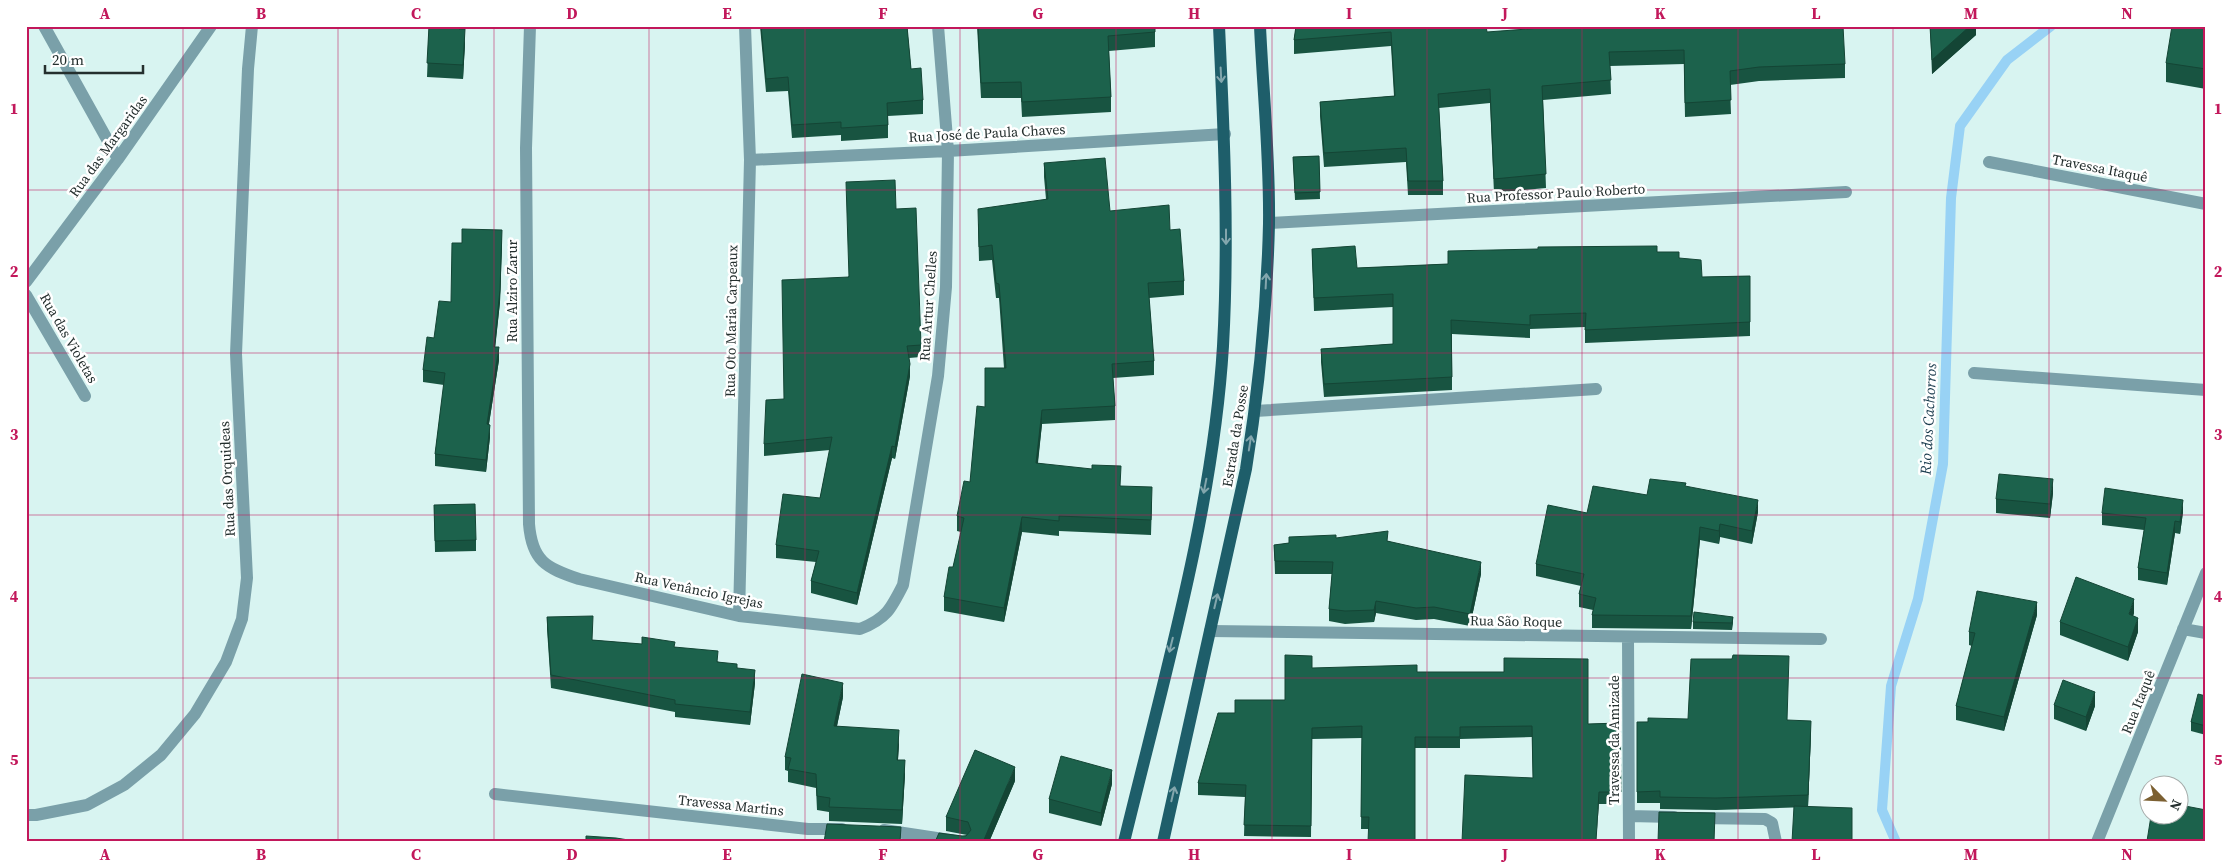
<svg xmlns="http://www.w3.org/2000/svg" width="2232" height="868" viewBox="0 0 2232 868" font-family="'Source Serif 4',serif">
<style>
.lines{fill:none;stroke-linecap:round;stroke-linejoin:round}
.stream{stroke:#98d2f5;stroke-width:10}
.minor{stroke:#7aa0a9;stroke-width:12}
.major{stroke:#1e5e6a;stroke-width:12}
.wall{fill:#185441}
.shaded-wall{fill:#144535}
.building{fill:#1c624c;stroke:#144535}
.oneway{stroke:#83a6ad}
.grid{fill:none;stroke:#c2185b;stroke-width:1;stroke-opacity:0.55}
.labels{text-anchor:middle;dominant-baseline:central;stroke-width:5;stroke-linejoin:round;paint-order:stroke}
.street-label{font-size:14px;fill:#242f2e;stroke:#fff}
.water-label{font-size:15px;font-style:italic;fill:#193b4d;stroke:#fff}
.neatline{fill:none;stroke:#c2185b;stroke-width:2}
.grid-label{font-size:16px;text-anchor:middle;font-weight:bold;fill:#c2185b}
</style>
<rect width="100%" height="100%" fill="#d8f4f1"/>
<g class="lines">
<!-- stream -->
<path class="stream" d="M1896,842L1882,810L1891,686L1918,599L1943,464L1951,198L1960,126L2007,60L2051,26"/>
<!-- minor -->
<path class="minor" d="M44,26L118,159
M530,26L526,148L529,524C532,561 546,568 579,579L739,616L860,629C886,619 891,609 903,585L938,376L946,287L948,151L938,26
M750,160L948,151L1225,134
M1989,162L2206,204
M1269,223L1846,192
M26,282L118,159L211,26
M26,295L85,396
M1974,373L2206,390
M1255,411L1596,389
M739,616L750,160L745,26
M2183,629L2206,633
M1210,631L1821,639
M1628,638L1629,842
M495,794L808,829H842
M26,815H36L87,805L124,785L161,755L195,714L226,662L242,619L247,578L236,354L248,69L252,26
M1629,816L1674,817
M1699,818L1765,819L1772,823L1776,842
M884,830L963,842
M2097,842L2206,573"/>
<!-- major -->
<path class="major" d="M1124,842C1163,681 1213,511 1223,346C1229,239 1224,133 1219,26
M1163,842L1246,469C1259,388 1267,306 1269,224C1270,158 1263,92 1260,26"/>
</g>
<!-- wall -->
<path class="wall" d="M429,26H460L459,29L465,43L463,79L427,77Z
M760,26H907L911,69L923,100V114L888,116V138L841,141V135L792,138L788,91L766,92Z
M977,26H1155V47L1109,51L1111,97V112L1022,117L1021,98H981Z
M1296,26L1487,32L1845,64V78L1759,81L1730,85L1731,114L1685,117L1684,64L1610,66L1611,94L1543,100L1546,188L1494,193L1490,103L1439,108L1443,181V195H1408L1406,162L1324,167L1320,116V102L1394,96L1391,46L1294,54V40Z
M1930,26H1976V35L1932,74Z
M2206,26V89L2166,82V63Z
M1319,156L1320,199L1295,200L1293,157Z
M1044,163L1110,211L1170,230L1184,281V295L1149,298L1154,361V375L1113,378L1115,406V420L1042,424L1038,463L1121,486L1152,502L1151,535L1059,531V536L1022,532L1004,622L944,611V597L953,567L961,532L957,531V516L970,482L985,407L1004,368L999,298H996L992,260L979,261L978,224L1046,199L1044,177Z
M896,209L921,345V357L909,358L910,376L895,459L892,458L857,605L811,593V581L816,562L776,558V545L820,498L830,450L764,456V444L784,399L848,277Z
M502,243L500,302L495,347L499,360L489,424L490,437L486,472L435,466V454L444,385L423,382V370L434,338L451,302Z
M1312,249L1357,268L1448,264L1657,252L1679,258L1702,277L1750,276V336L1585,343V327L1530,329V338L1452,334V390L1324,397L1321,362V349L1393,344V307L1314,311Z
M1686,487L1758,512L1752,544L1720,537L1719,544L1700,540L1691,629L1592,628V615L1593,610L1579,607V594L1581,586L1536,576V564L1587,513L1647,495Z
M2053,493L2050,518L1996,513V499Z
M434,505L476,540V551L435,552Z
M2183,512L2180,534L2175,533L2167,585L2138,580V568L2144,530L2102,525V513Z
M1336,538L1388,541L1481,574L1470,626L1434,619L1416,620L1376,613L1374,622L1345,624L1329,621V609L1332,574H1275L1274,545Z
M2134,613L2133,616L2138,632L2128,661L2060,635V622Z
M2037,615L2004,731L1956,720V706L1972,646L1969,645V632Z
M547,617L592,640L675,647L737,668L755,683L750,725L675,717V712L551,688L547,629Z
M1733,617V624L1732,630L1693,629V622Z
M1312,668L1417,672L1588,724L1620,723L1621,804H1599L1462,842L1533,778L1532,737L1460,739V748H1415L1369,829H1361L1362,738L1312,739L1311,837L1244,836L1245,797L1198,795V783L1285,700Z
M2206,696V735L2191,731V722Z
M843,697L837,726L899,744L898,760L905,774L902,824L829,821V812L817,810L816,788L788,782V771L785,770V757Z
M2054,705L2095,706L2086,731L2054,719Z
M1787,720L1811,733L1808,807L1716,810L1660,809V803H1637V722Z
M1015,781L989,842L962,836L967,835L946,831V817Z
M1112,784L1101,826L1049,813V799Z"/>
<!-- shaded-wall -->
<path class="shaded-wall" d="M1970,26H1976V35L1932,74V60Z
M465,29V43L463,79V65Z
M502,230L500,302L494,359V347Z
M499,347V360L487,436V424Z
M910,364V376L895,459V447Z
M1042,410V424L1036,477V463Z
M490,425V437L486,472V460Z
M892,446V458L857,605V593Z
M2053,479V493L2050,518V504Z
M1758,500V512L1752,544V531Z
M2183,500V512L2180,534V522Z
M1022,517V532L1004,622V608Z
M2175,521V533L2167,585V573Z
M1720,524V537L1719,544V531Z
M1700,527V540L1691,629V616Z
M1481,562V574L1470,626V614Z
M2134,599V613L2129,628V614Z
M1376,601V613L1374,622V610Z
M2037,602V615L2004,731V717Z
M2138,618V632L2128,661V647Z
M755,670V683L750,725V712Z
M843,683V697L834,740V726Z
M2095,692V706L2086,731V717Z
M1811,721V733L1808,807V795Z
M899,730V744L897,773V760Z
M905,760V774L902,824V810Z
M1015,767V781L989,842H983Z
M1112,770V784L1101,826V813Z
M1599,792V804L1596,842Z"/>
<!-- building -->
<path class="building" d="M429,26H459V29H465L463,65L427,63Z
M761,26H907L911,69L921,68L923,100L887,103L888,125L841,128V122L792,125L788,77L766,79Z
M978,26H1155V32L1108,36L1111,97L1022,102L1021,82L981,83Z
M1296,26H1486L1487,32L1568,26H1843L1845,64L1759,67L1730,71L1731,100L1685,103L1684,50L1609,52L1611,80L1542,86L1546,174L1494,179L1490,89L1438,94L1443,181H1408L1406,148L1324,153L1320,102L1395,96L1391,32L1294,40Z
M1930,26H1970L1932,60Z
M2172,26H2206V69L2166,63Z
M1319,156L1320,192L1295,193L1293,157Z
M1105,158L1110,211L1169,205L1170,230L1180,229L1184,281L1148,283L1154,361L1112,364L1115,406L1042,410L1036,463L1092,469V465L1121,466L1120,486L1152,487L1151,520L1059,516V521L1022,517L1004,608L944,597L949,567H953L964,518L957,516L964,481L970,482L977,406L985,407V368H1006L999,284L996,283L992,245L979,247L978,209L1048,199L1044,163Z
M895,180L896,209L916,208L921,345L907,346L910,364L895,447L892,446L857,593L811,581L819,551L776,545L783,494L820,498L832,437L764,444L766,400L784,399L782,280L849,277L846,182Z
M462,229L502,230L500,290L494,347H499L487,424L490,425L486,460L435,454L445,373L423,370L427,337L434,338L439,301L451,302L452,243H462Z
M1355,246L1357,268L1448,264V251L1538,249V247L1657,246V252H1679V258L1701,260L1702,277L1750,276V322L1585,330L1586,313L1530,315V325L1451,320L1452,377L1324,384L1321,349L1393,344V294L1314,298L1312,249Z
M1999,474L2053,479L2050,504L1996,499Z
M1650,479L1686,483L1685,486L1758,500L1752,531L1720,524L1719,531L1700,527L1691,616L1592,615L1596,598L1579,594L1584,574L1536,564L1548,505L1587,513L1593,486L1647,495Z
M2105,488L2183,500L2180,522L2175,521L2167,573L2138,568L2146,518L2102,513Z
M475,504L476,540L435,541L434,505Z
M1388,531L1387,541L1481,562L1470,614L1434,607L1416,608L1376,601L1374,610L1345,611L1329,609L1333,562L1275,561L1274,545L1289,543V537L1336,535V538Z
M2076,577L2134,599L2129,614L2138,618L2128,647L2060,622Z
M1977,591L2037,602L2004,717L1956,706L1975,633L1969,632Z
M1694,612L1733,617L1732,623L1693,622Z
M593,616L592,640L642,644V637L675,642L674,647L718,651L717,662L737,664V668L755,670L750,712L675,704V700L551,675L547,617Z
M1285,655L1312,656V668L1417,665V672H1504V658L1588,659V724L1620,723L1621,792H1599L1596,841L1603,842H1462L1465,775L1533,778L1532,726L1460,727V737H1415V842H1368L1369,817H1361L1362,726L1312,728L1311,826L1244,825L1246,785L1198,783L1218,713H1235V700H1285Z
M1733,655L1789,656L1787,720L1811,721L1808,795L1716,798L1660,797V791L1637,792V722H1648V718L1688,719L1691,659H1732Z
M802,674L843,683L834,726L899,730L897,760H905L902,810L829,807L830,798L817,796L816,774L788,769L791,758L785,757Z
M2063,680L2095,692L2086,717L2054,705Z
M2198,694L2206,696V726L2191,722Z
M975,750L1015,767L983,842H935L939,833L962,836H966L971,830L968,822L946,817Z
M1061,756L1112,770L1101,813L1049,799Z
M2180,805L2206,810V842H2155L2147,841L2151,816H2180Z
M1794,806L1852,808V842H1792Z
M1659,812L1715,813L1714,842H1658Z
M827,824L901,827L900,842H824Z
M586,836L616,838L641,842H586Z"/>
<!-- one-way arrows -->
<defs><path id="oneway-shaft" d="M-6 0H5M1.5-3L5.5 0L1.5 3" fill="none" stroke-width="1.6" stroke-linecap="round" stroke-linejoin="round" transform="scale(1.25)"/></defs>
<g class="oneway">
<use href="#oneway-shaft" transform="translate(1221 75) rotate(87)"/>
<use href="#oneway-shaft" transform="translate(1226 237) rotate(90)"/>
<use href="#oneway-shaft" transform="translate(1266 281) rotate(-87)"/>
<use href="#oneway-shaft" transform="translate(1250 443) rotate(-81)"/>
<use href="#oneway-shaft" transform="translate(1205 486) rotate(101)"/>
<use href="#oneway-shaft" transform="translate(1216 601) rotate(-77)"/>
<use href="#oneway-shaft" transform="translate(1171 645) rotate(104)"/>
<use href="#oneway-shaft" transform="translate(1173 794) rotate(-77)"/>
</g>
<!-- grid -->
<path class="grid" d="M183,26V842M338,26V842M494,26V842M649,26V842M805,26V842M960,26V842M1116,26V842M1272,26V842M1427,26V842M1582,26V842M1738,26V842M1893,26V842M2049,26V842M26,190H2206M26,353H2206M26,515H2206M26,678H2206"/>
<g class="labels">
<!-- street labels -->
<g class="street-label">
<text transform="translate(987 133) rotate(-3)">Rua José de Paula Chaves</text>
<text transform="translate(108 146) rotate(-54)">Rua das Margaridas</text>
<text transform="translate(2100 168) rotate(11)">Travessa Itaquê</text>
<text transform="translate(1556 193) rotate(-3)">Rua Professor Paulo Roberto</text>
<text transform="translate(512 291) rotate(-90)">Rua Alziro Zarur</text>
<text transform="translate(928 306) rotate(-86)">Rua Artur Chelles</text>
<text transform="translate(731 321) rotate(-89)">Rua Oto Maria Carpeaux</text>
<text transform="translate(69 338) rotate(60)">Rua das Violetas</text>
<text transform="translate(1235 436) rotate(-81)">Estrada da Posse</text>
<text transform="translate(227 479) rotate(-93)">Rua das Orquideas</text>
<text transform="translate(699 590) rotate(12)">Rua Venâncio Igrejas</text>
<text transform="translate(1516 621) rotate(1)">Rua São Roque</text>
<text transform="translate(2138 702) rotate(-68)">Rua Itaquê</text>
<text transform="translate(1614 740) rotate(-90)">Travessa da Amizade</text>
<text transform="translate(731 805) rotate(6)">Travessa Martins</text>
</g>
<!-- water labels -->
<g class="water-label">
<text transform="translate(1928 419) rotate(-87)">Rio dos Cachorros</text>
</g>
</g>
<!-- border -->
<rect width="2232" height="868" fill="none" stroke="#ffffff" stroke-width="55"/>
<!-- north arrow -->
<g transform="translate(2164 800) rotate(114)"><circle r="24" fill="#ffffff" stroke="#a7acab"/>
<path d="M0-4L9 19L0 12L-9 19Z" fill="#7c6032"/>
<text y="-8" font-size="14" font-weight="bold" text-anchor="middle" fill="#242f2e">N</text>
</g>
<!-- scale -->
<path d="M45 65v8h98v-8" fill="none" stroke="#242f2e" stroke-width="2.5"/>
<text x="52" y="65" font-size="15" fill="#242f2e" stroke="#ffffff" stroke-width="4" paint-order="stroke">20 m</text>
<rect x="28" y="28" width="2176" height="812" class="neatline"/>
<g class="grid-label">
<text x="105" y="19">A</text>
<text x="261" y="19">B</text>
<text x="416" y="19">C</text>
<text x="572" y="19">D</text>
<text x="727" y="19">E</text>
<text x="883" y="19">F</text>
<text x="1038" y="19">G</text>
<text x="1194" y="19">H</text>
<text x="1349" y="19">I</text>
<text x="1505" y="19">J</text>
<text x="1660" y="19">K</text>
<text x="1816" y="19">L</text>
<text x="1971" y="19">M</text>
<text x="2127" y="19">N</text>
<text x="14" y="114">1</text>
<text x="2218" y="114">1</text>
<text x="14" y="277">2</text>
<text x="2218" y="277">2</text>
<text x="14" y="440">3</text>
<text x="2218" y="440">3</text>
<text x="14" y="602">4</text>
<text x="2218" y="602">4</text>
<text x="14" y="765">5</text>
<text x="2218" y="765">5</text>
<text x="105" y="860">A</text>
<text x="261" y="860">B</text>
<text x="416" y="860">C</text>
<text x="572" y="860">D</text>
<text x="727" y="860">E</text>
<text x="883" y="860">F</text>
<text x="1038" y="860">G</text>
<text x="1194" y="860">H</text>
<text x="1349" y="860">I</text>
<text x="1505" y="860">J</text>
<text x="1660" y="860">K</text>
<text x="1816" y="860">L</text>
<text x="1971" y="860">M</text>
<text x="2127" y="860">N</text>
</g>
</svg>
